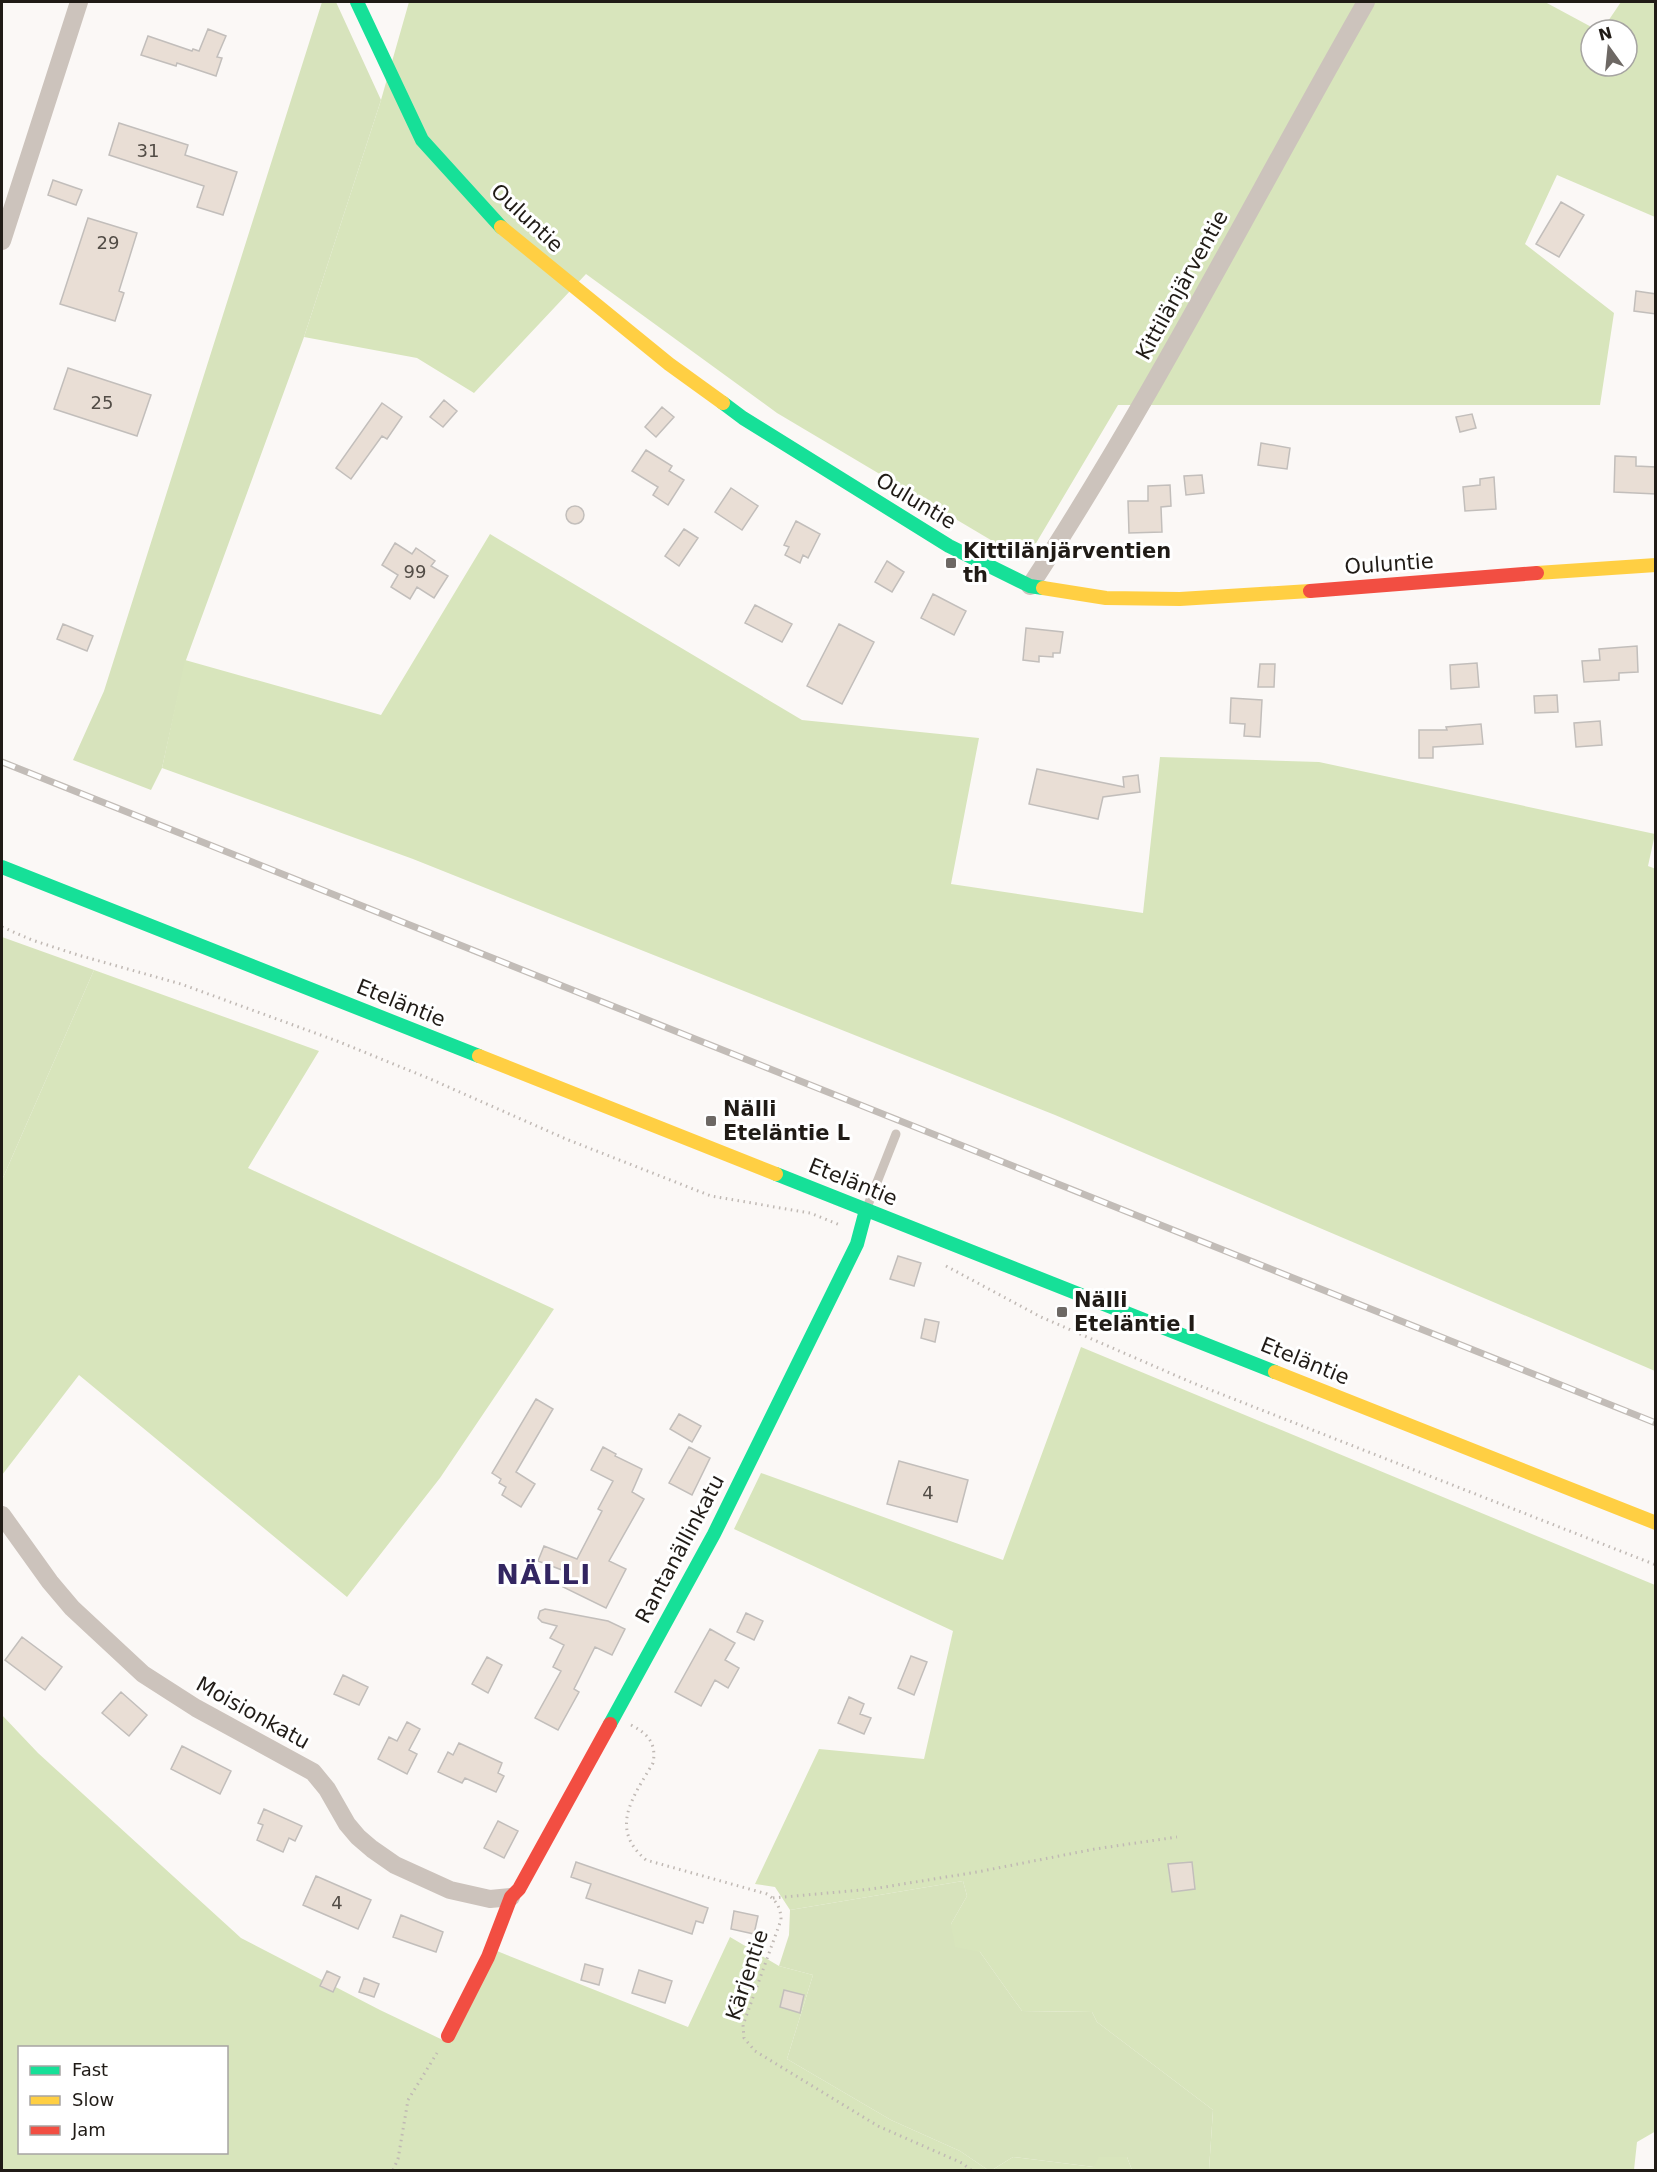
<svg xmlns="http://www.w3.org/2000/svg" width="1657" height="2172" viewBox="0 0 1657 2172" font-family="'DejaVu Sans',sans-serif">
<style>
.green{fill:#d7e3bc}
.forest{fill:#d8e5bc;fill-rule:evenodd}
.building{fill:#e9ded5;stroke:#c2bebb;stroke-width:1.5}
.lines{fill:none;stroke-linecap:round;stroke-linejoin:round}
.path{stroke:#c0b9b4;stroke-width:3;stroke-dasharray:1.5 4.5;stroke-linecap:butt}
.lane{stroke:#ccc3bc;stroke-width:9}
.street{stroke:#ccc3bc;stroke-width:18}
.fast{stroke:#16e098;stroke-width:14}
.slow{stroke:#ffcf43;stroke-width:14}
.jam{stroke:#f24e42;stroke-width:14}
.rail-casing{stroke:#c2bcb7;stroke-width:7}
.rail{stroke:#fff;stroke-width:4.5;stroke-dasharray:14;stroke-linecap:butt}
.poi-dot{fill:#6d6864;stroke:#fff;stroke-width:2}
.labels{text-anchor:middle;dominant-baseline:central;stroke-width:6;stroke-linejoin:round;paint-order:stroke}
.number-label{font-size:18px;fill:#524c46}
.street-label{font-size:21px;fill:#201b16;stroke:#fff}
.poi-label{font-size:21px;font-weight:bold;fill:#201b16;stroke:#fff;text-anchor:start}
.district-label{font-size:27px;font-weight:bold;letter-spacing:1.5px;fill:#332661;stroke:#fff}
</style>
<rect width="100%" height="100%" fill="#fbf8f6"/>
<!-- green -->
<path class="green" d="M322,2H336L381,100L304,337L186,660L162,768L151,790L73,760L104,691Z
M2,937L94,970L2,1180Z
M963,1881L967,1896L951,1924L980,1952L1022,2011L1092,2012L1097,2022L1213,2110L1209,2170H1132L1127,2157L1094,2167L1013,2157L992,2170H988L960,2151L891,2120L787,2059L813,1975L779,1966L789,1935L790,1910Z"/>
<!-- forest -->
<path class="forest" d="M409,2H1545L1597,30H1591V66H1627V30H1602L1621,2H1655V217L1557,175L1525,244L1614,313L1600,405H1118L1029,555L1011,552L777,413L586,274L474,393L417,358L304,337L381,100Z
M490,534L802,720L979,738L951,884L1143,913L1160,757L1319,762L1655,834L1648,866L1656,869L1655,1371L1055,1115L413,859L162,768L185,660L381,715Z
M94,970L319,1051L248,1168L554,1309L440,1478L347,1597L79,1375L2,1475V1180Z
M1081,1347L1655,1585L1656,2131L1637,2142L1634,2170H1209L1213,2110L1097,2022L1092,2012L1022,2011L980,1952L955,1947L951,1924L967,1896L963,1881L790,1910L775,1887L755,1884L819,1749L924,1759L953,1631L734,1529L761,1473L1003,1560Z
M2,1715L38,1753L241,1938L380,2010L447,2042L497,1951L688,2027L730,1937L779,1966L813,1975L787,2059L891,2120L960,2151L988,2170H2ZM20,2048H226V2152H20Z
M1013,2157L1094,2167L1099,2157H1127L1132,2170H992Z"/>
<!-- building -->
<path class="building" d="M208,29L226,36L217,57L222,58L216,76L177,63L176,66L141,55L148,36L192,51L193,49L199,51Z
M119,123L188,145L185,155L237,172L223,215L197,207L204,186L109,155Z
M53,180L82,190L76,205L48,195Z
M1561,202L1584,215L1559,257L1536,244Z
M88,218L137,233L119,291L124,293L115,321L60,304Z
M1636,291L1656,294V314L1634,311Z
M68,368L151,395L137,436L54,409Z
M444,400L457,411L443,427L430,417Z
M382,403L402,417L387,439L382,436L351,479L336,468Z
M662,407L674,417L656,437L645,427Z
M1472,414L1476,428L1460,432L1456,417Z
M1261,443L1290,448L1287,469L1258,465Z
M646,450L672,466L669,471L684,480L668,505L653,495L658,487L632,471Z
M1615,456L1636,457V466L1656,467V494L1614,492Z
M1202,475L1204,493L1186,495L1184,476Z
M1494,477L1496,509L1465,511L1463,487L1480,485V479Z
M1170,485L1171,506L1161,507L1162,532L1129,533L1128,501H1148V486Z
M731,488L758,506L742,530L715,512Z
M566 515a9 9 0 1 1 18 0a9 9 0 1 1-18 0Z
M796,521L820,534L808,558L803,555L800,563L785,555L789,547L784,545Z
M684,529L698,538L679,566L665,556Z
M395,543L412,554L416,548L435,561L431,566L448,576L434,598L417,587L410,599L391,587L398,575L382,565Z
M887,561L904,572L892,592L875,582Z
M933,594L966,611L954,635L921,618Z
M755,605L792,624L782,642L745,623Z
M63,624L93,636L87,651L57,639Z
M839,624L874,642L842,704L807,686Z
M1026,628L1063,632L1060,653H1053V657L1039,656V662L1023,660Z
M1637,646L1638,672L1619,673V680L1584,682L1582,661L1600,660L1599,649Z
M1477,663L1479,687L1451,689L1450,665Z
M1260,664H1275L1274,687H1258Z
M1557,695L1558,712L1535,713L1534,696Z
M1231,698L1262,700L1260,737L1244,736L1245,724L1230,723Z
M1600,721L1602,745L1576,747L1574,723Z
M1481,724L1483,744L1433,747V758H1419V730H1447L1446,727Z
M1037,769L1124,787L1123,777L1138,775L1140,792L1103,797L1098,819L1029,804Z
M898,1256L921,1263L914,1286L890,1279Z
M925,1319L939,1322L935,1342L921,1338Z
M536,1399L553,1409L516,1472L535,1484L521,1507L502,1495L506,1487L499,1483L501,1479L492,1473Z
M679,1414L701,1426L692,1442L670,1429Z
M603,1447L616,1454L615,1456L642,1469L632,1492L644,1499L609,1561L626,1569L606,1608L563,1587L570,1573L538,1561L544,1546L577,1559L602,1511L598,1509L613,1481L591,1470Z
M689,1447L710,1458L692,1495L669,1483Z
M899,1461L968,1480L957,1522L887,1504Z
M545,1609L608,1621L625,1629L612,1655L595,1647L574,1689L579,1692L558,1730L535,1718L561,1671L553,1667L564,1645L550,1638L557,1626L542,1622L538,1618L540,1611Z
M746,1613L763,1621L754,1640L737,1632Z
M710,1629L735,1643L725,1660L739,1668L728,1688L715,1680L701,1706L675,1692Z
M22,1637L62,1667L45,1690L5,1660Z
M911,1656L927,1662L914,1695L898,1688Z
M487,1657L502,1665L488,1693L472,1684Z
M343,1675L368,1687L359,1705L334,1694Z
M121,1692L147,1715L129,1736L102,1713Z
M849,1697L864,1704L860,1714L871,1718L864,1734L838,1723Z
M407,1722L420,1729L409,1750L417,1754L407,1774L378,1759L389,1737L397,1741Z
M459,1743L502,1763L498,1773L504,1776L496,1792L465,1778L462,1783L438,1772L448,1752L453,1755Z
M182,1746L231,1771L220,1794L171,1769Z
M264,1809L302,1826L295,1841L289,1838L283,1852L257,1840L263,1825L258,1823Z
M498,1821L518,1831L504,1858L484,1848Z
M576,1862L708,1908L703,1923L696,1921L692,1934L586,1898L591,1884L571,1877Z
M1192,1862L1195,1889L1172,1892L1168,1864Z
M316,1876L371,1900L358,1929L303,1905Z
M734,1911L758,1916L754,1934L731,1929Z
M401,1915L443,1932L436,1952L393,1937Z
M585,1964L603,1969L599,1985L581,1980Z
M639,1970L672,1981L665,2003L632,1993Z
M327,1971L340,1977L333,1992L320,1986Z
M364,1978L379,1984L374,1997L359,1992Z
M784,1990L804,1995L800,2013L780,2007Z"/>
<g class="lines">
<!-- path -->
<path class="path" d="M2,927L32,940L78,955L181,984L337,1041L428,1078L566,1139L711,1196L810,1213L840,1225
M946,1266L1041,1317L1193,1383L1656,1565
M631,1725C647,1733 657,1743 653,1763C634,1796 608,1828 646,1860L767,1894C777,1901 781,1909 781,1920L743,2025L744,2038L755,2051L878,2126L962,2163L971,2170
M773,1898L872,1889L977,1872L1095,1849L1177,1837
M393,2170L398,2159L408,2100L437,2053"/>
<!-- lane -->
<path class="lane" d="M866,1210L896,1134"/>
<!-- street -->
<path class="street" d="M2,241L79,2
M1030,586C1153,398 1255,196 1366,2
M2,1515L50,1582L72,1608L143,1674L196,1708L313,1772L327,1789L347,1824L358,1837L372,1849L395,1865L450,1890L490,1899L511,1897"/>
<!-- fast -->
<path class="fast" d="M357,2L422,140L501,227
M723,403L743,418L949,546L1030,586L1043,588
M2,867L479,1056
M776,1174L1275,1372
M610,1724L714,1534L857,1244L866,1210"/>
<!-- slow -->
<path class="slow" d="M501,227L669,364L723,403
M1537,573L1656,565
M1043,588L1106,598L1180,599L1310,591
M479,1056L776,1174
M1275,1372L1656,1523"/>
<!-- jam -->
<path class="jam" d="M1310,591L1537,573
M448,2036L488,1957L511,1897L519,1889L610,1724"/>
<!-- rail casing -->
<g class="rail-casing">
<path id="rail" d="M2,762L1656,1423"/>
</g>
<!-- rail -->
<use href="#rail" class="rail"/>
</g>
<!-- markers -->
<g class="poi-dot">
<rect x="945" y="557" width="12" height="12" rx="3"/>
<rect x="705" y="1115" width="12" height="12" rx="3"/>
<rect x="1056" y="1306" width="12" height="12" rx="3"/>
</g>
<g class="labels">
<!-- number labels -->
<g class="number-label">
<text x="148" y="150">31</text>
<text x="108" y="242">29</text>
<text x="102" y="402">25</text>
<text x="415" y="571">99</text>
<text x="928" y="1492">4</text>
<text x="337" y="1902">4</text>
</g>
<!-- street labels -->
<g class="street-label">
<text transform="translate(527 218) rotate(43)">Ouluntie</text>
<text transform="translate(1182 285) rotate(-61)">Kittilänjärventie</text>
<text transform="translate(916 501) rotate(31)">Ouluntie</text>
<text transform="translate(1389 564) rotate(-4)">Ouluntie</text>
<text transform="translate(401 1003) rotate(22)">Eteläntie</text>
<text transform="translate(853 1182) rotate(22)">Eteläntie</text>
<text transform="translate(1305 1361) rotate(22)">Eteläntie</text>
<text transform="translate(680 1549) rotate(-62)">Rantanällinkatu</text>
<text transform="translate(253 1713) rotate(29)">Moisionkatu</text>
<text transform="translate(747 1975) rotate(-72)">Kärjentie</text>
</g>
<!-- poi labels -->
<g class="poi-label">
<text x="963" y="551">Kittilänjärventien<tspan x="963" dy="24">th</tspan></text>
<text x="723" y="1109">Nälli<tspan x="723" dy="24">Eteläntie L</tspan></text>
<text x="1074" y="1300">Nälli<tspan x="1074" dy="24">Eteläntie I</tspan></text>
</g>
<!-- district labels -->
<g class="district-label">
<text x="544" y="1574">NÄLLI</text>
</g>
</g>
<!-- border -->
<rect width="1657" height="2172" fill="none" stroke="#201b16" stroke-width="6"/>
<!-- legend -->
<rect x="18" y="2046" width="210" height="108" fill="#ffffff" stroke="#a6a4a2" stroke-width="1.5"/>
<rect x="30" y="2066" width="30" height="9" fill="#16e098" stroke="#a6a4a2" stroke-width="1.5"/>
<text x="72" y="2076" font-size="18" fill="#201b16">Fast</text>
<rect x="30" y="2096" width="30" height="9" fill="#ffcf43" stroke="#a6a4a2" stroke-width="1.5"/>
<text x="72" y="2106" font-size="18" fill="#201b16">Slow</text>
<rect x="30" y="2126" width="30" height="9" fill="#f24e42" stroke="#a6a4a2" stroke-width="1.5"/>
<text x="72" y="2136" font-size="18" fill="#201b16">Jam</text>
<!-- north arrow -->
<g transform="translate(1609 48) rotate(345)"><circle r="28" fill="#ffffff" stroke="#a6a4a2" stroke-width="1.5"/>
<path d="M0-4.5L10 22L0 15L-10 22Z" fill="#6d6864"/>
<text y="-9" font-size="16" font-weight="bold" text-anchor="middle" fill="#201b16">N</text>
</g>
</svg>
